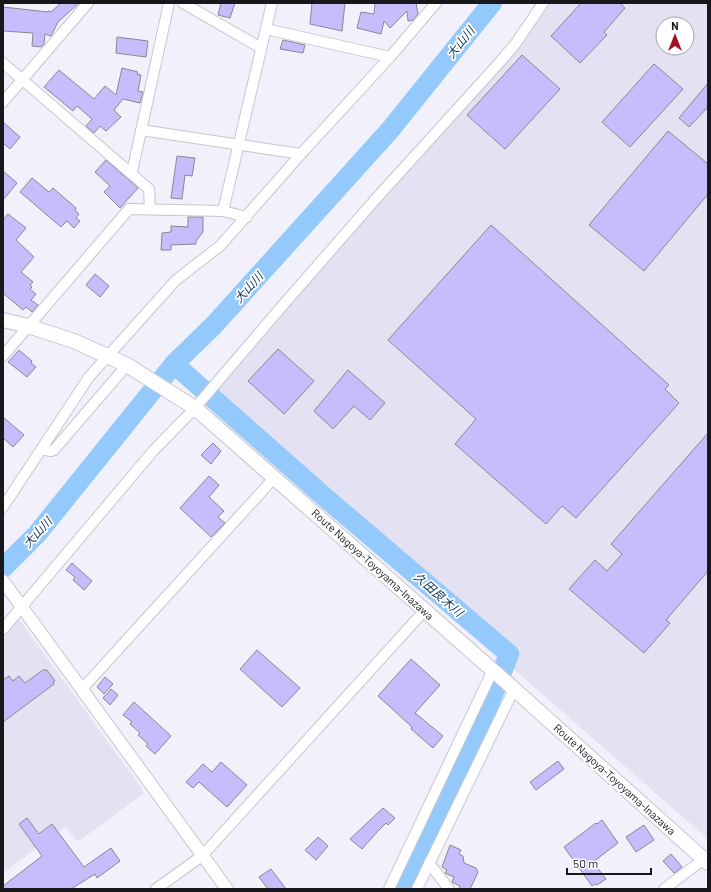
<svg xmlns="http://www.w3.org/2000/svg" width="711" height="892" viewBox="0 0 711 892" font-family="Barlow,'Noto Sans JP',sans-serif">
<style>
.built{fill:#e4e1f2;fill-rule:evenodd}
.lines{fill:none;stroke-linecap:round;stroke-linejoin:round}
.river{stroke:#93cafb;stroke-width:20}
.building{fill:#c9bcfd;stroke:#898891}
.minor-casing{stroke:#c7c5cf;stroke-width:12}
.tertiary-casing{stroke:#c7c5cf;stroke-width:14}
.secondary-casing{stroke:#c7c5cf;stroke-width:16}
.minor{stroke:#fff;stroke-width:10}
.tertiary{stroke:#fff;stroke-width:12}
.secondary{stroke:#fff;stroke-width:14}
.labels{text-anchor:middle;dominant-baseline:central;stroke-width:3.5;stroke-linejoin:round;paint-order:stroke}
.street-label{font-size:11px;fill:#18171b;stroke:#fff}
.water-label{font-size:12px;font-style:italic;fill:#0f3858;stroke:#fff}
</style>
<rect width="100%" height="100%" fill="#f2f0fb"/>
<!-- built -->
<path class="built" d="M547,3H708V839L206,400ZM663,24H687V48H663Z
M18,618L143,790V794L79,841L76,840L65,827L3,873V635Z"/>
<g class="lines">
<!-- river -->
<path class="river" d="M174,364L328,500L509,654L487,710L402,889
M3,568L37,534L174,364L214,325L390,130L492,3"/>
</g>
<!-- building -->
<path class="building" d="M61,3H79L58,22L51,36L45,34L44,44L41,47L32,46L33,33L3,31V7L48,12V11L51,12Z
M221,3H235L230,18L218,15Z
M312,3H345L342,31L310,24Z
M375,3H416L418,14L413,20L408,21L407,11L390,28L384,21L381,34L357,28L361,12L374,14Z
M581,3H620L625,8L604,32L607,35L580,63L551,36Z
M117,37L148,41L146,57L116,53Z
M283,40L305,45L303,53L280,49Z
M522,55L560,89L505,149L467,115Z
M654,64L683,89L630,147L602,122Z
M122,68L138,72L137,74L141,75L138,91L143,92L140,103L123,99L114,110L121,117L106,131L100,126L94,133L86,126L92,119L77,106L73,111L44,87L59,70L94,99L105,86L116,95Z
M708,83V107L689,127L679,118Z
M3,122L20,137L10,149L3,143Z
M668,131L708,164V194L644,271L589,225Z
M177,156L195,158L192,176L185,175L182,199L171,198Z
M106,160L138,188L120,208L104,192L110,186L95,172Z
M3,171L17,183L3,200Z
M32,178L49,192L53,188L76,208L75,210L79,214L76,218L80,221L74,228L67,221L61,227L20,192Z
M8,214L26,228L16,240L34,257L21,272L33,282L30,285L32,287L30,289L36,294L31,300L38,305L32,312L26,307L23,310L3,293V220Z
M188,217H203V232L196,241V244L171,245V250H161L162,233L171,232V226L188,227Z
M491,225L669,385L665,389L679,403L576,518L562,506L546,524L455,444L476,419L388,340Z
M95,274L109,286L100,297L86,285Z
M278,349L314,381L284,414L248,381Z
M19,350L32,361L31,363L36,367L27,377L8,362Z
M348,370L385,403L370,420L354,406L333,429L314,411Z
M3,417L24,435L13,447L3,438Z
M708,433V571L666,620L670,623L644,653L569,589L595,560L607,571L622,554L611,544Z
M213,443L221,451L211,464L201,455Z
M209,476L219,485L209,497L224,511L218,517L225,523L211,537L180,508Z
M72,563L92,581L84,590L73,580L75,577L66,570Z
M257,650L300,688L282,707L240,669Z
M411,659L440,685L415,713L443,736L433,748L411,729L412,727L378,696Z
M43,670H47L55,681L53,682L54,684L3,722V680L9,676L13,681L19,676L25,683Z
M105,677L113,684L104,694L97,687Z
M111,689L118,695L110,705L103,698Z
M134,702L171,736L155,754L146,746L148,744L138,735L140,733L130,724L132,722L123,715Z
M558,761L564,769L536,790L530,782Z
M221,762L247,785L227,807L199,782L193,788L186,782L203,764L212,772Z
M383,808L395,818L388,825L386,823L378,831L362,849L350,839Z
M27,818L39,834L52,824L84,867L111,848L120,861L97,878L95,874L71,889H3V886L42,856L19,824Z
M602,820L618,843L593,862L606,879L597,885L595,884L592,886L564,847L596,823L597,824Z
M644,825L654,840L636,852L626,837Z
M318,837L328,846L316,860L305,850Z
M450,845L461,850L459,854L463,856L464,863L476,868L478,872L470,889H459L460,886L452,882L454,877L445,873L447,870L442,867Z
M671,854L682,867L674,873L663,861Z
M271,869L286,889H268L259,877Z"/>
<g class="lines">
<!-- minor casing -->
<g class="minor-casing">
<path id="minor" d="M183,3L261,48
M266,29L390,57
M3,63L149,189L150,209
M3,102L88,3
M141,130L301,154
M132,172L169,3
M223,211L272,3
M3,356L129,209L223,211L247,217
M43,447L45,450L51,451L54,450L127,365
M3,507L89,377L176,280L220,246L301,154L390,57L436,3
M3,629L154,450L195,408L283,305L373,202L499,63L516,43L543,3
M83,688L275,477
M429,863L449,889
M156,889L202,856L425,610
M389,889L493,670
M417,889L514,689
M664,889L704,859"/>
</g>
<!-- tertiary casing -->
<g class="tertiary-casing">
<path id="tertiary" d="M3,581L227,889"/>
</g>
<!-- secondary casing -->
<g class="secondary-casing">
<path id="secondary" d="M3,320L28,326L74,341L127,365L195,408L514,689L708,863"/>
</g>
<!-- minor -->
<use href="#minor" class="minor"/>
<!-- tertiary -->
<use href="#tertiary" class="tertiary"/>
<!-- secondary -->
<use href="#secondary" class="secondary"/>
</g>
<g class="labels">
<!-- street labels -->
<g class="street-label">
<text transform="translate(373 564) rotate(42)">Route Nagoya-Toyoyama-Inazawa</text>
<text transform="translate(615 779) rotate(42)">Route Nagoya-Toyoyama-Inazawa</text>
</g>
<!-- water labels -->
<g class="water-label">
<text transform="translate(460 42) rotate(-51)">大山川</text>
<text transform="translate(248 287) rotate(-48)">大山川</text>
<text transform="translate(37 532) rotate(-48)">大山川</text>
<text transform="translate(439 594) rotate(41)">久田良木川</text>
</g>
</g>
<!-- border -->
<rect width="711" height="892" fill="none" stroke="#18171b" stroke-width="8"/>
<!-- north arrow -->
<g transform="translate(675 36)"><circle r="19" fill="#ffffff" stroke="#a3a2a4"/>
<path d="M0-3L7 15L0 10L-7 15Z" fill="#a60c25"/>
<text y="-6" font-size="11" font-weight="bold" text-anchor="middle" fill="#18171b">N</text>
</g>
<!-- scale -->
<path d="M567 868v6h84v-6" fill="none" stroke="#18171b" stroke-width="2"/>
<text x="573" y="868" font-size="12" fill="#18171b" stroke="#ffffff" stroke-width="3" paint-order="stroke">50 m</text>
</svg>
